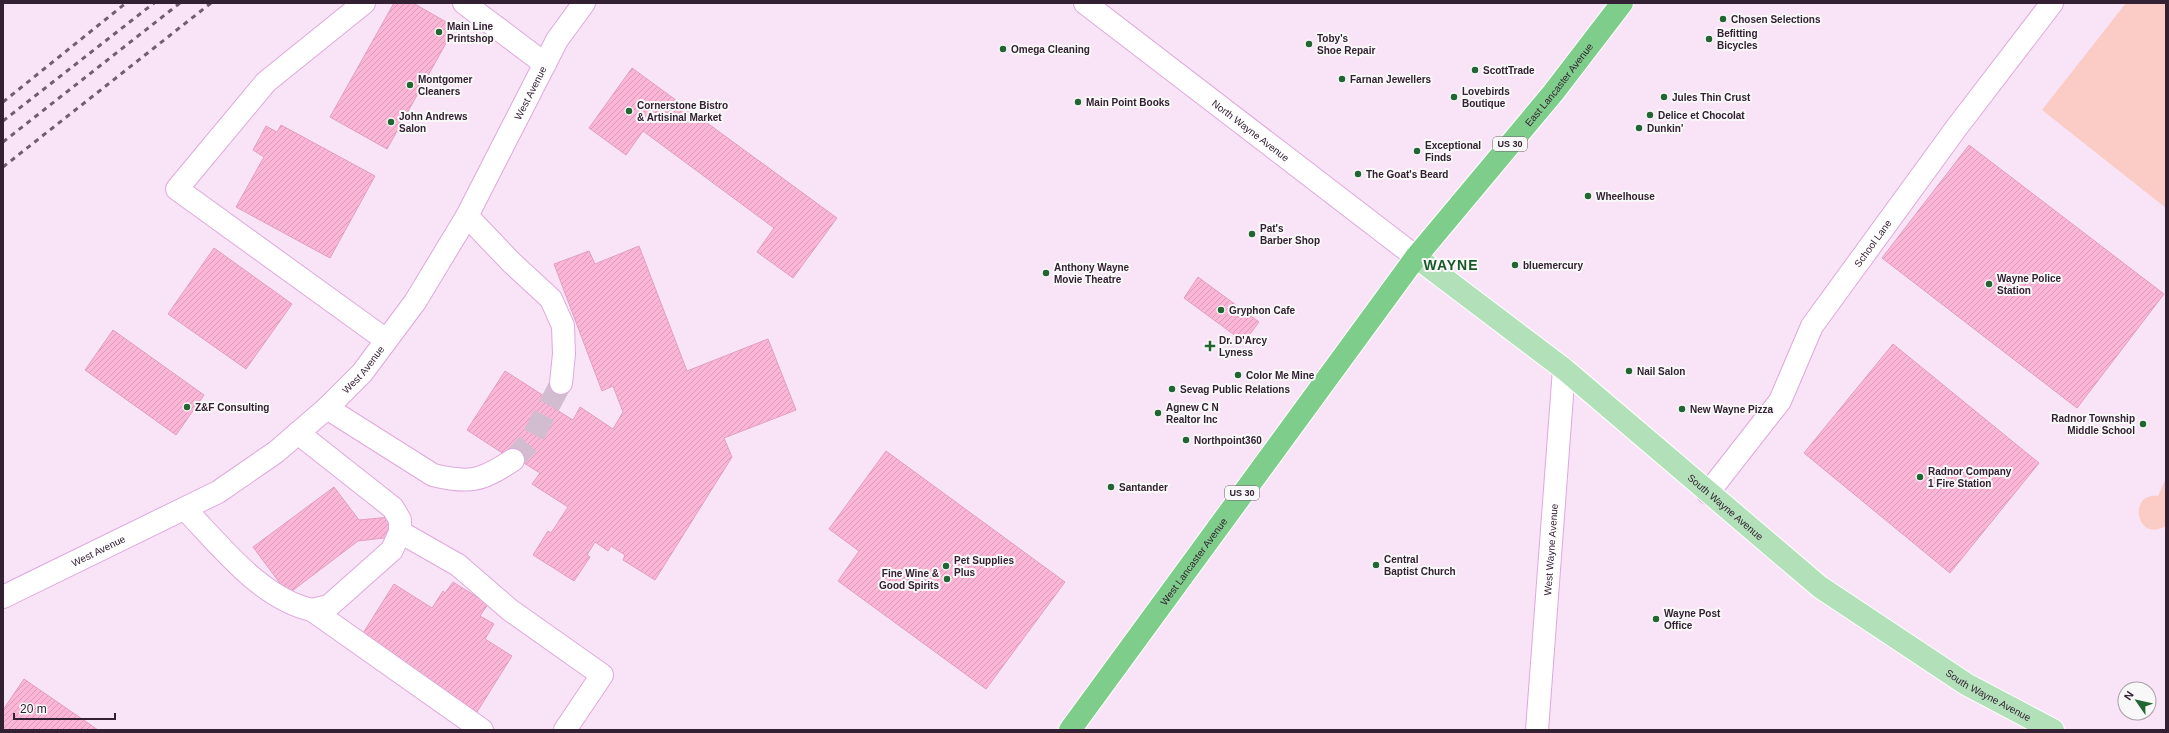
<svg xmlns="http://www.w3.org/2000/svg" width="2169" height="733" viewBox="0 0 2169 733" font-family="Helvetica,sans-serif">
<style>
.green{fill:#fbccc5}
.building{fill:url(#building-hatch);stroke:#e29fc0}
.lines{fill:none;stroke-linecap:round;stroke-linejoin:round}
.minor-tunnel{stroke:#d2bcd0;stroke-width:22;stroke-dasharray:22 11;stroke-linecap:butt}
.minor-casing{stroke:#dea9db;stroke-width:24}
.major-casing{stroke:#fff;stroke-width:24}
.highway-casing{stroke:#fff;stroke-width:24}
.minor{stroke:#fff;stroke-width:22}
.major{stroke:#b2e1b9;stroke-width:22}
.highway{stroke:#7fcd8b;stroke-width:22}
.rail{stroke:#725d70;stroke-width:3;stroke-dasharray:5 5;stroke-linecap:butt}
.poi-dot{fill:#216632;stroke:#f8f8f8;stroke-width:1.5}
.labels{text-anchor:middle;dominant-baseline:central;stroke-width:4;stroke-linejoin:round;paint-order:stroke}
.shield{fill:#f8f8f8;stroke:#6f616e;stroke-width:1}
.shield-label{font-size:9px;font-weight:bold;fill:#342033}
.poi-label{font-size:10px;font-weight:bold;fill:#342033;stroke:#f8f8f8;text-anchor:start}
.street-label{font-size:10px;fill:#342033;stroke:#f8f8f8}
.district-label{font-size:14px;font-weight:bold;letter-spacing:1px;fill:#185828;stroke:#f8f8f8}
</style>
<defs>
<pattern id="building-hatch" width="6" height="6" patternUnits="userSpaceOnUse"><rect width="6" height="6" fill="#fbb6d7"/><path d="M-1 1l2-2M0 6l6-6M5 7l2-2" fill="none" stroke="#d89cb9"/></pattern>
</defs>
<rect width="100%" height="100%" fill="#f9e3f7"/>
<!-- green -->
<path class="green" d="M2126,3H2166V208L2042,110Z
M2166,478V526C2135,544 2128,491 2158,496Z"/>
<!-- building -->
<path class="building" d="M394,3H413L455,27L387,149L330,117Z
M632,68L837,218L793,278L757,252L774,228L643,131L626,155L589,128Z
M281,125L375,176L330,258L236,207L264,157L253,150L266,126L277,132Z
M1969,145L2164,294L2077,408L1882,258Z
M639,246L687,371L768,339L796,410L724,438L732,457L655,580L623,560L625,555L611,546L608,551L595,542L587,555L590,557L574,581L533,555L548,531L551,533L568,507L532,484L540,473L519,460H513L467,430L505,371L555,403L552,407L573,420L580,407L613,429L623,412L613,386L602,391L554,264L589,251L595,264Z
M214,248L292,304L246,369L168,314Z
M1198,277L1259,322L1244,342L1184,298Z
M113,330L204,395L176,435L85,370Z
M1893,344L2039,463L1950,573L1804,453Z
M886,451L1065,582L986,689L838,581L859,551L829,529Z
M334,487L359,520L390,517L392,537L358,541L288,594L253,547Z
M453,582L488,604L480,616L494,624L485,639L512,656L477,712L360,638L394,584L432,608L443,591L445,593Z
M24,679L98,730H3V710Z"/>
<g class="lines">
<!-- minor-tunnel -->
<path class="minor-tunnel" d="M513,460L530,442L561,383"/>
<!-- minor casing -->
<g class="minor-casing">
<g id="minor">
<path d="M364,3L266,82L177,189L386,340"/>
<path d="M464,3L545,64"/>
<path id="s1" d="M1085,3L1416,257"/>
<path d="M467,216L512,263L551,299L563,326L564,354L561,383"/>
<path d="M327,408L433,475C470,484 481,481 513,460"/>
<path d="M298,433L393,508L400,520V532L392,550L329,606L312,610"/>
<path id="s2" d="M1708,493L1780,401L1812,326L1957,127L2052,3"/>
<path d="M185,509C220,545 261,599 312,610L482,730"/>
<path d="M400,532L458,565L510,610L602,675L565,730"/>
<path id="s3" d="M3,597L218,492L276,452L327,408L362,373L415,302L467,216L557,40L584,3"/>
<path id="s4" d="M1537,730L1564,369"/>
</g>
</g>
<!-- major casing -->
<g class="major-casing">
<g id="major">
<path id="s5" d="M1416,257L1564,369L1820,587L1966,684L2053,730"/>
</g>
</g>
<!-- highway casing -->
<g class="highway-casing">
<g id="highway">
<path id="s6" d="M1070,730L1416,257L1553,93L1622,3"/>
</g>
</g>
<!-- minor -->
<use href="#minor" class="minor"/>
<!-- major -->
<use href="#major" class="major"/>
<!-- highway -->
<use href="#highway" class="highway"/>
<!-- rail -->
<path class="rail" d="M3,102L126,3
M3,121L154,3
M3,142L180,3
M3,167L211,3"/>
</g>
<!-- markers -->
<g class="poi-dot">
<circle cx="1723" cy="19" r="4"/>
<circle cx="439" cy="32" r="4"/>
<circle cx="1709" cy="39" r="4"/>
<circle cx="1309" cy="44" r="4"/>
<circle cx="1003" cy="49" r="4"/>
<circle cx="1475" cy="70" r="4"/>
<circle cx="1342" cy="79" r="4"/>
<circle cx="410" cy="85" r="4"/>
<circle cx="1454" cy="97" r="4"/>
<circle cx="1664" cy="97" r="4"/>
<circle cx="1078" cy="102" r="4"/>
<circle cx="629" cy="111" r="4"/>
<circle cx="1650" cy="115" r="4"/>
<circle cx="391" cy="122" r="4"/>
<circle cx="1639" cy="128" r="4"/>
<circle cx="1417" cy="151" r="4"/>
<circle cx="1358" cy="174" r="4"/>
<circle cx="1588" cy="196" r="4"/>
<circle cx="1252" cy="234" r="4"/>
<circle cx="1515" cy="265" r="4"/>
<circle cx="1046" cy="273" r="4"/>
<circle cx="1989" cy="284" r="4"/>
<circle cx="1221" cy="310" r="4"/>
<path d="M1208 340h4v4h4v4h-4v4h-4v-4h-4v-4h4z"/>
<circle cx="1629" cy="371" r="4"/>
<circle cx="1238" cy="375" r="4"/>
<circle cx="1172" cy="389" r="4"/>
<circle cx="187" cy="407" r="4"/>
<circle cx="1682" cy="409" r="4"/>
<circle cx="1158" cy="413" r="4"/>
<circle cx="2143" cy="424" r="4"/>
<circle cx="1186" cy="440" r="4"/>
<circle cx="1920" cy="477" r="4"/>
<circle cx="1111" cy="487" r="4"/>
<circle cx="1376" cy="565" r="4"/>
<circle cx="946" cy="566" r="4"/>
<circle cx="947" cy="579" r="4"/>
<circle cx="1656" cy="619" r="4"/>
</g>
<g class="labels">
<!-- shield labels -->
<g class="shield">
<rect x="1493" y="137" width="34" height="14" rx="3"/>
<rect x="1225" y="486" width="34" height="14" rx="3"/>
</g>
<g class="shield-label">
<text x="1510" y="144">US 30</text>
<text x="1242" y="493">US 30</text>
</g>
<!-- poi labels -->
<g class="poi-label">
<text x="1731" y="19">Chosen Selections</text>
<text x="447" y="26">Main Line<tspan x="447" dy="12">Printshop</tspan></text>
<text x="1717" y="33">Befitting<tspan x="1717" dy="12">Bicycles</tspan></text>
<text x="1317" y="38">Toby's<tspan x="1317" dy="12">Shoe Repair</tspan></text>
<text x="1011" y="49">Omega Cleaning</text>
<text x="1483" y="70">ScottTrade</text>
<text x="418" y="79">Montgomer<tspan x="418" dy="12">Cleaners</tspan></text>
<text x="1350" y="79">Farnan Jewellers</text>
<text x="1462" y="91">Lovebirds<tspan x="1462" dy="12">Boutique</tspan></text>
<text x="1672" y="97">Jules Thin Crust</text>
<text x="1086" y="102">Main Point Books</text>
<text x="637" y="105">Cornerstone Bistro<tspan x="637" dy="12">&amp; Artisinal Market</tspan></text>
<text x="1658" y="115">Delice et Chocolat</text>
<text x="399" y="116">John Andrews<tspan x="399" dy="12">Salon</tspan></text>
<text x="1647" y="128">Dunkin'</text>
<text x="1425" y="145">Exceptional<tspan x="1425" dy="12">Finds</tspan></text>
<text x="1366" y="174">The Goat's Beard</text>
<text x="1596" y="196">Wheelhouse</text>
<text x="1260" y="228">Pat's<tspan x="1260" dy="12">Barber Shop</tspan></text>
<text x="1523" y="265">bluemercury</text>
<text x="1054" y="267">Anthony Wayne<tspan x="1054" dy="12">Movie Theatre</tspan></text>
<text x="1997" y="278">Wayne Police<tspan x="1997" dy="12">Station</tspan></text>
<text x="1229" y="310">Gryphon Cafe</text>
<text x="1219" y="340">Dr. D'Arcy<tspan x="1219" dy="12">Lyness</tspan></text>
<text x="1637" y="371">Nail Salon</text>
<text x="1246" y="375">Color Me Mine</text>
<text x="1180" y="389">Sevag Public Relations</text>
<text x="195" y="407">Z&amp;F Consulting</text>
<text x="1166" y="407">Agnew C N<tspan x="1166" dy="12">Realtor Inc</tspan></text>
<text x="1690" y="409">New Wayne Pizza</text>
<text x="2135" y="418" text-anchor="end">Radnor Township<tspan x="2135" dy="12">Middle School</tspan></text>
<text x="1194" y="440">Northpoint360</text>
<text x="1928" y="471">Radnor Company<tspan x="1928" dy="12">1 Fire Station</tspan></text>
<text x="1119" y="487">Santander</text>
<text x="1384" y="559">Central<tspan x="1384" dy="12">Baptist Church</tspan></text>
<text x="954" y="560">Pet Supplies<tspan x="954" dy="12">Plus</tspan></text>
<text x="939" y="573" text-anchor="end">Fine Wine &amp;<tspan x="939" dy="12">Good Spirits</tspan></text>
<text x="1664" y="613">Wayne Post<tspan x="1664" dy="12">Office</tspan></text>
</g>
<!-- street labels -->
<g class="street-label">
<text stroke="none"><textPath href="#s6" startOffset="810">East Lancaster Avenue</textPath></text>
<text stroke="none"><textPath href="#s3" startOffset="754">West Avenue</textPath></text>
<text stroke="none"><textPath href="#s1" startOffset="209">North Wayne Avenue</textPath></text>
<text stroke="none"><textPath href="#s2" startOffset="301">School Lane</textPath></text>
<text stroke="none"><textPath href="#s3" startOffset="430">West Avenue</textPath></text>
<text stroke="none"><textPath href="#s5" startOffset="398">South Wayne Avenue</textPath></text>
<text stroke="none"><textPath href="#s4" startOffset="181">West Wayne Avenue</textPath></text>
<text stroke="none"><textPath href="#s3" startOffset="106">West Avenue</textPath></text>
<text stroke="none"><textPath href="#s6" startOffset="209">West Lancaster Avenue</textPath></text>
<text stroke="none"><textPath href="#s5" startOffset="722">South Wayne Avenue</textPath></text>
</g>
<!-- district labels -->
<g class="district-label">
<text x="1451" y="265">WAYNE</text>
</g>
</g>
<!-- border -->
<rect width="2169" height="733" fill="none" stroke="#342033" stroke-width="8"/>
<!-- north arrow -->
<g transform="translate(2137 701) rotate(304)"><circle r="19" fill="#f8f8f8" stroke="#aaa2a9"/>
<path d="M0-3L7 15L0 10L-7 15Z" fill="#216632"/>
<text y="-6" font-size="11" font-weight="bold" text-anchor="middle" fill="#342033">N</text>
</g>
<!-- scale -->
<path d="M14 713v6h101v-6" fill="none" stroke="#342033" stroke-width="2"/>
<text x="20" y="713" font-size="12" fill="#342033" stroke="#f8f8f8" stroke-width="3" paint-order="stroke">20 m</text>
</svg>
